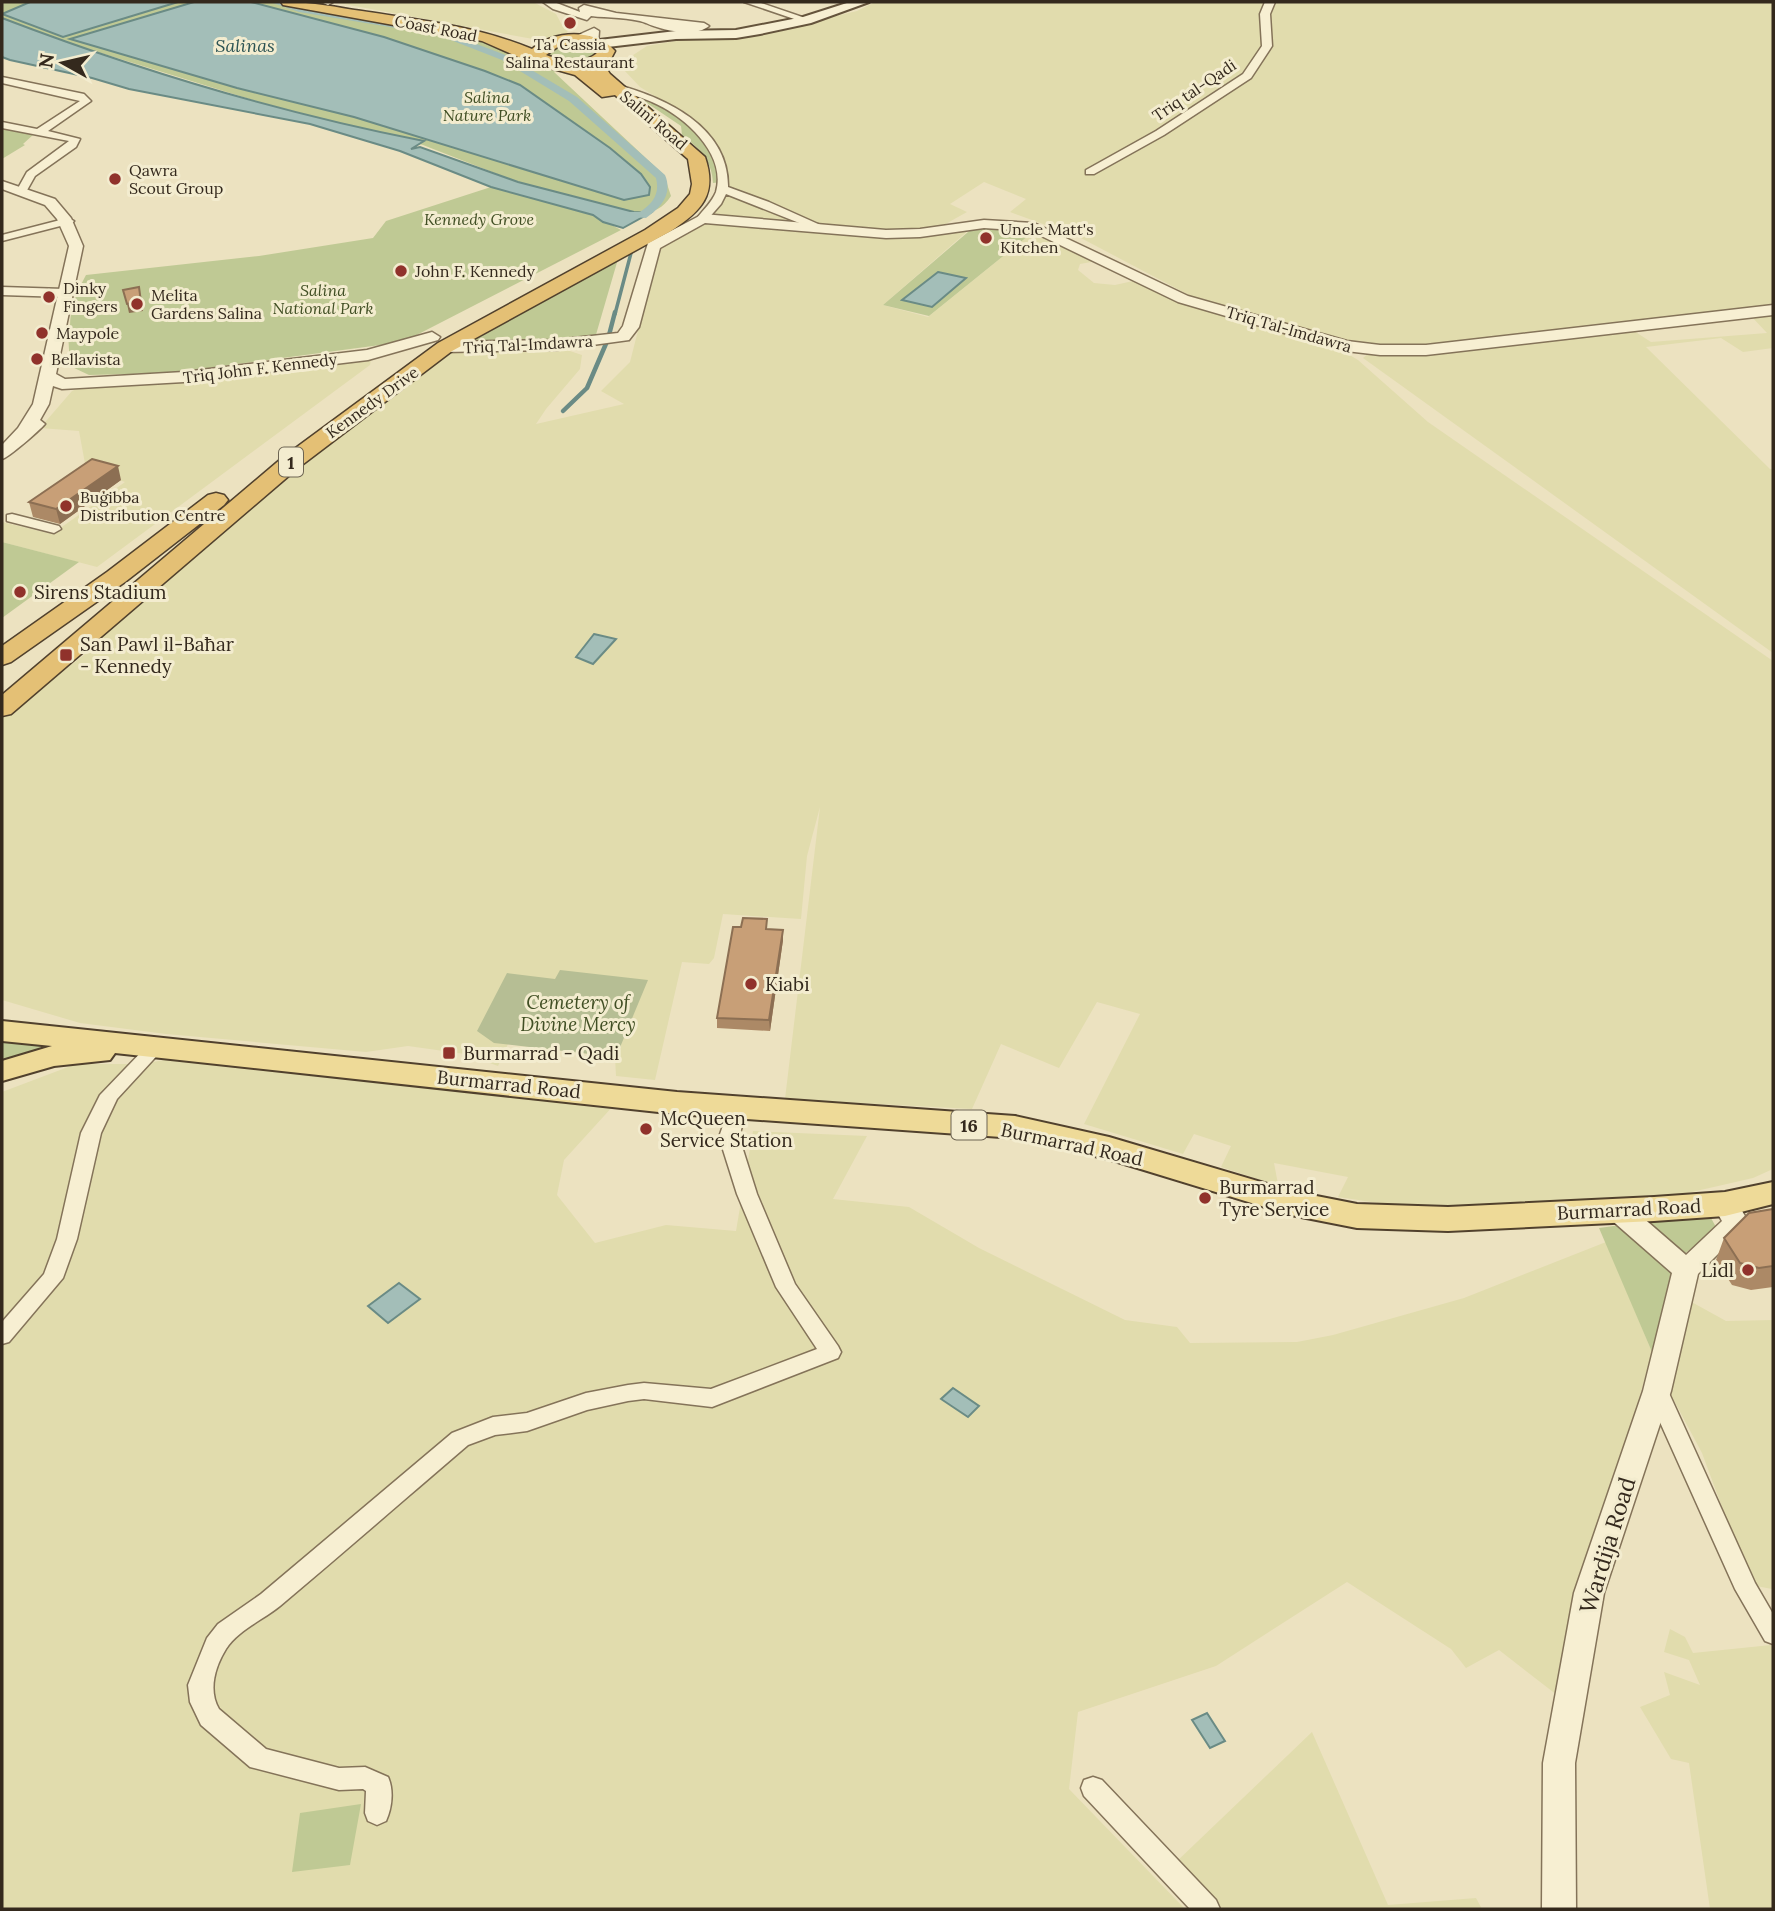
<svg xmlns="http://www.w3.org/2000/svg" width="1775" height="1911" viewBox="0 0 1775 1911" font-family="Lora,serif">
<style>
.farmland{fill:#e1dcad}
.green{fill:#bfc994}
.cemetery{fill:#b6be94}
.water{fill:#a3beb8;stroke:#6a8b85;stroke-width:2}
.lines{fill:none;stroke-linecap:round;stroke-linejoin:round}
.stream-far1{stroke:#6a8b85;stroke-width:3.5}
.stream{stroke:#6a8b85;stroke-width:4.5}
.canal{fill:#a3beb8;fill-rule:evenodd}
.minor-casing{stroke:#847359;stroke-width:3}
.tertiary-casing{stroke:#847359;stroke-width:3}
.secondary-casing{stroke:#65543c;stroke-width:4}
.primary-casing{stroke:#51412d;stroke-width:4}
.trunk-casing{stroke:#51412d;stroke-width:3}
.minor{fill:#f7efd2;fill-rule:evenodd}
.tertiary{fill:#f7efd2;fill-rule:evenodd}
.secondary{fill:#f7efd2;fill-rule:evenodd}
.primary{fill:#eeda98;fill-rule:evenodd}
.trunk{fill:#e4c075;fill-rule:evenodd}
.wall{fill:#ac8966}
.shaded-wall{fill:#8c6f53}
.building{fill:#c89f77;stroke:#8c6f53;stroke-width:2}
.poi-dot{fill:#90322b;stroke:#f3eccf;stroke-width:2.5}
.labels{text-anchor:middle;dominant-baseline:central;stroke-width:6;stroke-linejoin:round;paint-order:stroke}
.far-street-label{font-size:16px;fill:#34291d;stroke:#f3eccf}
.far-poi-label{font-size:16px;fill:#34291d;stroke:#f3eccf;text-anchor:start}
.far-park-label{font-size:16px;font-style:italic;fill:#414f24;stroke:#f3eccf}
.far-water-label{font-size:18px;font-style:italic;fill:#2c5353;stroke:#f3eccf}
.shield{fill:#f3eccf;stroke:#6d6452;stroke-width:2}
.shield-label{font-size:18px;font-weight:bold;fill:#34291d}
.poi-label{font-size:19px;fill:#34291d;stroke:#f3eccf;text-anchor:start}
.park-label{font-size:19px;font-style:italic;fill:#414f24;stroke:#f3eccf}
.street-label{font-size:19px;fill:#34291d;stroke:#f3eccf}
.near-street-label{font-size:23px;fill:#34291d;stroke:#f3eccf}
</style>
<rect width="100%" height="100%" fill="#ece2c0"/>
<!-- farmland -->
<path class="farmland" d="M333,2H533L556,14L563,27L569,26L566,37L533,39Z
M875,2H1773V308L1671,317L1444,347H1373L1206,304L1079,237L1010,212L1026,199L984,182L950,204L967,212L942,226L889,232L710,215L724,195L728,177L725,165L679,111L640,87L624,70L627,59L647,46L693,38L739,39L857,11Z
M721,221L903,238L970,229L883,305L928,317L1033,232L1097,261L1080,264L1078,270L1094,283L1115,285L1133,281L1181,301L1331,344L1358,360L1428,422L1773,661V1169L1753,1178L1657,1200L1501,1206L1385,1204L1338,1197L1348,1177L1274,1163L1278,1184L1263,1181L1221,1167L1231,1146L1194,1134L1183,1154L1084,1124L1140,1014L1097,1002L1059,1068L1001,1044L972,1109L785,1099L820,807L807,856L801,919L723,914L714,958L709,964L682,962L655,1080L616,1076L615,1057L508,1044L498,1066L465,1054L408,1046L366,1052L166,1034L80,1023L2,1000V718L84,655L106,626L270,490L455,350L558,347L582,355L580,369L546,409L536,424L624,404L601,391L630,362L659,248L699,223Z
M1773,313V348L1743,352L1721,338L1646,347L1770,469H1773V653L1363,358L1370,352L1447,353L1631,329L1651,342L1767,333L1751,316Z
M371,360L370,365L97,567L2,542V522L52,534L125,482L86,469L79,431L40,428L72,391L88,384L182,382Z
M177,1058L614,1105L564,1160L557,1195L595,1243L666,1225L736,1231L753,1131L867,1136L833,1199L909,1207L979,1248L1125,1320L1177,1327L1190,1343L1297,1342L1333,1335L1464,1298L1606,1242L1652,1352L1557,1695L1499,1650L1466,1668L1451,1649L1347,1582L1216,1666L1078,1712L1069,1789L1185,1909H2V1092L76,1064H141Z
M1688,1300L1726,1321L1773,1320V1592L1772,1589L1751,1585L1702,1453L1671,1395L1667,1376Z
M1670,1629L1685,1637L1693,1653L1771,1645L1773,1649V1909H1710L1689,1763L1671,1759L1640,1707L1670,1695L1664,1672L1700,1685L1689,1660L1664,1652Z
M1312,1732L1388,1905L1476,1898L1482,1909H1215L1174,1864Z"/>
<!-- green -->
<path class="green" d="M2,2H285L463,35L494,45L536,66L557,70L554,72L664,175L671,196C663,208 654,213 639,213L518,182L423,145L259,102L62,41L2,18Z
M580,43L599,50L597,56L576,63L546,58L545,52L563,44Z
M638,97C671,103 719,148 721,182L713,183C712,160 699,148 682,135L681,126Z
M2,129L34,134L23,144L25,145L2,159Z
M491,187L593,215L621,230L403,342L170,373L89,375L70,366L68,333L73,329L70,327C70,307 77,292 86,275L259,256L373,238L386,221Z
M975,226L1023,227L1033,232L929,316L883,305Z
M618,259L595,338L554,344L470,342Z
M2,542L79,562L2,618Z
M2,1039L50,1042L49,1050L2,1062Z
M1711,1218L1717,1229L1680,1257L1644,1222Z
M1621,1225L1672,1273L1657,1352H1652L1599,1228Z
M361,1804L350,1865L292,1872L300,1813Z"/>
<!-- cemetery -->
<path class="cemetery" d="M560,970L648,980L616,1057L494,1043L477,1031L507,973L555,979Z"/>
<!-- water -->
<path class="water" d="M30,2H178L63,37L2,14Z
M194,2H251L384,37L485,71L520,85L610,148L641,174L650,187L649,195L624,200L354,117L237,88L70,39Z
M2,18C138,70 281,113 424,141L411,149L420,147L518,182L634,212L650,213L623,228L603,222L593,215L491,187L400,151L310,124L129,89L92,78L10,60L2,57Z
M938,272L966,278L932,307L902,300Z
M594,634L616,639L593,664L576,657Z
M399,1283L420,1299L388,1323L368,1306Z
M953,1388L979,1406L968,1417L941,1399Z
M1207,1713L1225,1741L1210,1748L1192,1720Z"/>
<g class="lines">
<!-- stream-far1 -->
<path class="stream-far1" d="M615,314L631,253"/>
<!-- stream -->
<path class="stream" d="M563,411L587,388L608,339L615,312"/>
<!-- canal -->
<path class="canal" d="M270,2H284L440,30L508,56L577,97L665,175C673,194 661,208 646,218L621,216V212H640C653,203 660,194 656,178L569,101L502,60L438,35L299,12Z"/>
<!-- minor casing -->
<g class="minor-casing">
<path id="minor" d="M321,2H333L328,5Z
M543,2H554L580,12L579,8L584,5L616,13L704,23L709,26C695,38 661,30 646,23C631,17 607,18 591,16L587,20L553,9Z
M744,2H758L811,20L803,22Z
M1265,2H1275L1270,14L1272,46L1251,78L1164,135L1094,174H1086V170L1156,131L1243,74L1262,46L1260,14Z
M594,28L599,31L598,45H592L590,36L570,44L565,41Z
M2,77L84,94L91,101L48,131L80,139L76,147L35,176L26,192L22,193L17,190L27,172L69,141L2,128V122L37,129L80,101L2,83Z
M614,84C664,97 729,126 728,187L769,202L827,228L817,230L726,194L721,204L707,220H699L697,218C704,209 712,202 716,192C727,153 683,115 652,102C639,96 624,93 610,89L609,87Z
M68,218L74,221L72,223L2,241V235Z
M2,287L64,289L70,293L64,297L2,295Z
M12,514L59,526L61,529L54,533L7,521V515Z
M155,1042L161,1044L164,1048L117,1099L101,1133L77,1239L63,1278L9,1342L2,1344V1322L44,1274L57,1239L81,1133L100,1095L149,1044Z
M738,1101L745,1103L747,1108L739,1137L757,1194L795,1284L838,1346L841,1352L838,1358L712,1407L644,1399L628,1401L587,1410L527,1431L495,1435L468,1445C405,1499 343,1553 280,1606C263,1620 238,1630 226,1649C215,1667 208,1690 219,1709L266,1749L339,1768L365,1767L388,1777C394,1790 392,1808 386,1821L377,1825L368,1821L365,1813L366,1791L363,1789L339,1790L250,1767L201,1725L190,1702L188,1685L207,1638L218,1624L261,1594L452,1433L493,1417L527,1413L586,1393L628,1385L644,1383L711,1389L817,1349L776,1287L737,1194L719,1137L731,1103Z
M1657,1383L1665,1385L1668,1391L1755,1583L1773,1614V1644L1765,1641L1735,1589L1646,1391L1649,1385Z
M1093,1777L1102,1780L1216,1900L1220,1909H1190L1084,1796L1081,1788L1084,1780Z"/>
</g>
<!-- tertiary casing -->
<g class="tertiary-casing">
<path id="tertiary" d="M2,181L55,199L71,218L83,246L56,374L65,379L184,372L367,350L432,332L440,337L438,340L368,360L184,382L62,389L53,386L49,404L40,420L45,424C40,430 8,458 2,459V445L18,428L33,404L69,246L57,219L45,205L2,189Z
M703,214L886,230L920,229L984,220L1034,223L1188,296L1347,341L1380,345H1426L1773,305V315L1426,355H1380L1346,351L1178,302L1031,231L984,228L920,237L886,238L705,223L660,248L639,327L629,340L556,350L445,352L437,347L445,342L556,340L618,333L623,326L648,243Z
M1725,1195L1734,1197L1749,1223L1698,1274L1671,1391L1604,1593L1575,1763L1576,1909H1542L1543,1763L1574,1593L1643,1391L1672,1273L1608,1217L1604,1210L1608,1203L1617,1201L1626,1203L1686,1255L1722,1221L1712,1204L1716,1197Z"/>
</g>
<!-- secondary casing -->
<g class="secondary-casing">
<path id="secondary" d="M850,2H869L811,23L760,34L736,38L676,39L599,48L592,44L599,40L676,31L736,30L803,17Z"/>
</g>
<!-- primary casing -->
<g class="primary-casing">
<path id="primary" d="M2,1021L677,1092L1015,1116L1109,1137L1291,1191L1357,1204L1448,1207L1654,1197L1725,1192L1773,1182V1204L1725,1216L1654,1221L1448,1231L1357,1228L1291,1215L1108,1159L1015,1138L677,1114L115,1053L110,1060L54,1066L2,1081V1061L52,1046L2,1041Z"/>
</g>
<!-- trunk casing -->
<g class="trunk-casing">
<path id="trunk" d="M281,2C308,1 335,7 362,11C420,20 477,26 532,49C552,30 596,28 615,51L606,68L610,74L705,157C718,195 701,211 671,231L452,351L298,468L11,714L2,716V695L282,458L438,343L645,230L678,208L690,194L692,184L688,159L615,95L602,97L575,75L532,63L482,41L283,5ZM572,44L587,46L598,52C585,65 563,61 546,55L559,46Z
M216,493L224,495L228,500L224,505L125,582L11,662L2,665V646L107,572L208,495Z"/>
</g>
<!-- minor -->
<use href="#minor" class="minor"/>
<!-- tertiary -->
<use href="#tertiary" class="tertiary"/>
<!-- secondary -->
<use href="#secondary" class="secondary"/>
<!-- primary -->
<use href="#primary" class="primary"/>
<!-- trunk -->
<use href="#trunk" class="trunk"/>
</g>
<!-- wall -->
<path class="wall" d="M121,480L60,524L33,517L29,502Z
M768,929L783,940L770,1031L717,1028V1018Z
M1773,1209V1287L1751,1290L1732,1285L1716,1260L1724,1238Z"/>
<!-- shaded-wall -->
<path class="shaded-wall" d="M139,287L143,311L129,313L127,304Z
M118,466L121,480L60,524L56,509Z
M783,930V940L770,1031L769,1020Z"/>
<!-- building -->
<path class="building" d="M139,287L141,302L127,304L123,290Z
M92,459L118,466L56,509L29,502Z
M743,918L767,919L766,929L783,930L769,1020L717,1018L733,927H741Z
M1773,1209V1266L1759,1268L1740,1263L1724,1238L1749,1213Z"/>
<!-- markers -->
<g class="poi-dot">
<circle cx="570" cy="23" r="7"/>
<circle cx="115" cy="179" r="7"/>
<circle cx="986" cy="238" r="7"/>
<circle cx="401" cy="271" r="7"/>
<circle cx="49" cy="297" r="7"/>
<circle cx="137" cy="304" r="7"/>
<circle cx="42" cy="333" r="7"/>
<circle cx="37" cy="359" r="7"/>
<circle cx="66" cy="506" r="7"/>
<circle cx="20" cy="592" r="7"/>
<rect x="59" y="648" width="14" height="14" rx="3.5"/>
<circle cx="751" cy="984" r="7"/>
<rect x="442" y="1046" width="14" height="14" rx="3.5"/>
<circle cx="646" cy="1129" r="7"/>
<circle cx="1205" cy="1198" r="7"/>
<circle cx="1748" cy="1270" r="7"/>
</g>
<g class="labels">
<!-- far-street labels -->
<g class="far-street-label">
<text transform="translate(436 28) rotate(11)">Coast Road</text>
<text transform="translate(1194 90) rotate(-34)">Triq tal-Qadi</text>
<text transform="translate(654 120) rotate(40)">Salini Road</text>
<text transform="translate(1289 329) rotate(16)">Triq Tal-Imdawra</text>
<text transform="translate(528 344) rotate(-3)">Triq Tal-Imdawra</text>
<text transform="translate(260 368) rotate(-7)">Triq John F. Kennedy</text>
<text transform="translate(372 402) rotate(-36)">Kennedy Drive</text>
</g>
<!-- far-poi labels -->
<g class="far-poi-label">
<text x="570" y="44" text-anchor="middle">Ta' Cassia<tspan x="570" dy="18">Salina Restaurant</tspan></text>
<text x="129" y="170">Qawra<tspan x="129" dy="18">Scout Group</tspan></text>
<text x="1000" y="229">Uncle Matt's<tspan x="1000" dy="18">Kitchen</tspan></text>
<text x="415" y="271">John F. Kennedy</text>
<text x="63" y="288">Dinky<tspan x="63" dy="18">Fingers</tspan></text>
<text x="151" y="295">Melita<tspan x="151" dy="18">Gardens Salina</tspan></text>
<text x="56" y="333">Maypole</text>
<text x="51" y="359">Bellavista</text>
<text x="80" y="497">Buġibba<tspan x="80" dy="18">Distribution Centre</tspan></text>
</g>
<!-- far-park labels -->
<g class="far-park-label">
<text x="487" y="97">Salina<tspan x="487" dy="18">Nature Park</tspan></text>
<text x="479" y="219">Kennedy Grove</text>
<text x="323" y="290">Salina<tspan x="323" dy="18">National Park</tspan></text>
</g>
<!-- far-water labels -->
<g class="far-water-label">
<text x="245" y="45">Salinas</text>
</g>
<!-- shield labels -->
<g class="shield">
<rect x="279" y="447.5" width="24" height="29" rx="5"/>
<rect x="951.5" y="1110.5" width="35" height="29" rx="5"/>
</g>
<g class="shield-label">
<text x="291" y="462">1</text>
<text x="969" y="1125">16</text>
</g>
<!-- poi labels -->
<g class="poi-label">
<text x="34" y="592">Sirens Stadium</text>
<text x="80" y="644">San Pawl il-Baħar<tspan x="80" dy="22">- Kennedy</tspan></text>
<text x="765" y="984">Kiabi</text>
<text x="463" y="1053">Burmarrad - Qadi</text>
<text x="660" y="1118">McQueen<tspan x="660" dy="22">Service Station</tspan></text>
<text x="1219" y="1187">Burmarrad<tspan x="1219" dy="22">Tyre Service</tspan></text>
<text x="1734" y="1270" text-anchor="end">Lidl</text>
</g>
<!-- park labels -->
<g class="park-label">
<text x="578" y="1002">Cemetery of<tspan x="578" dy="22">Divine Mercy</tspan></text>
</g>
<!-- street labels -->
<g class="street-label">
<text transform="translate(509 1084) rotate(6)">Burmarrad Road</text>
<text transform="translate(1072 1144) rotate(12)">Burmarrad Road</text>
<text transform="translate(1629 1209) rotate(-3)">Burmarrad Road</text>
</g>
<!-- near-street labels -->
<g class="near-street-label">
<text transform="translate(1607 1545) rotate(-73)">Wardija Road</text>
</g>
</g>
<!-- border -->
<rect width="1775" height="1911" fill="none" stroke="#34291d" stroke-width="7"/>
<!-- north arrow -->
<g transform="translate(63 63) rotate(278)" stroke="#f3eccf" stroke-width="5" paint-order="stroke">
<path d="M0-5L12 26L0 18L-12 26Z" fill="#34291d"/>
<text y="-10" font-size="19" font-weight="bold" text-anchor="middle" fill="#34291d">N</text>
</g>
</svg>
